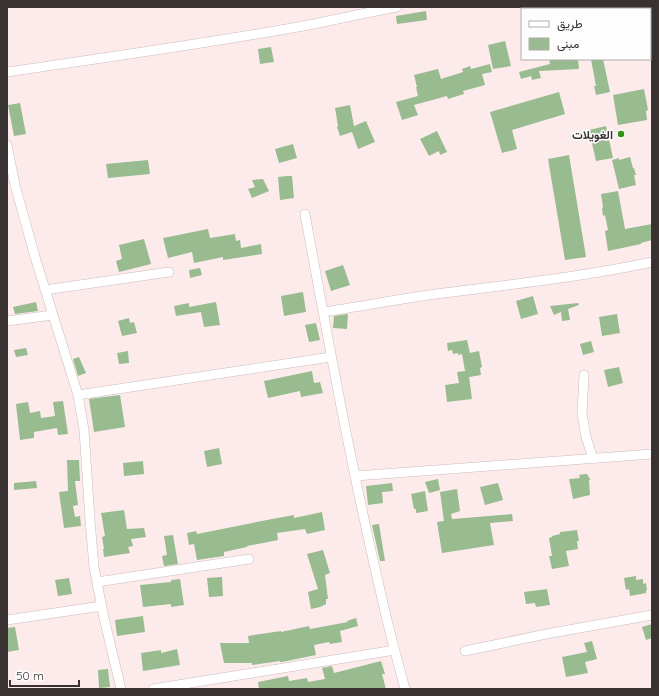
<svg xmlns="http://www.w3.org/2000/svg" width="659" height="696" viewBox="0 0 659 696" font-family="Quicksand,Vazirmatn,sans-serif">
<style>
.building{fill:#98bb90}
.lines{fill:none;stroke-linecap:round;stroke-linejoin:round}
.minor-casing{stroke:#ccbbbc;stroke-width:10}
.minor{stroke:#fff;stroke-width:9}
.poi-dot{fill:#339312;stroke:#fdfdfd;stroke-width:1.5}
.labels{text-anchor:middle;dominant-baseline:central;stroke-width:3;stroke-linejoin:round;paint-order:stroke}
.poi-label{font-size:12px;font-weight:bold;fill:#393233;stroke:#fdfdfd;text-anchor:end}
</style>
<rect width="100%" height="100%" fill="#fdebec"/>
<!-- building -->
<path class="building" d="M426,11L427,20L397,24L396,16Z
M505,41L511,66L493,69L488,45Z
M271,47L274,62L260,64L258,49Z
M549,59H578L579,69L539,71L541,78L532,80L531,76L521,79L519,72L550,64Z
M591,59H603L610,92L596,95L594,86H596Z
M490,64L492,72L482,74L485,85L463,91L464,94L448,99L447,96L414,105L418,115L402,120L396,102L418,96L416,87H417L414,75L438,69L441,79L463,72L462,69L470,66L471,69Z
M644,89L648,110L646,111L647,120L618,125L613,95Z
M559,92L565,114L512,130L517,149L502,153L490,112Z
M20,103L26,134L14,136L8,105Z
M350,105L354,126L366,121L375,142L358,149L352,132L340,136L337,127L338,126L335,108Z
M606,126L613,158L596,161L589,130Z
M437,131L447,152L440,155L439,151L429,156L420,139Z
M293,144L297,158L279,163L275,149Z
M569,155L586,257L565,260L548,159Z
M630,157L633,168H634L636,175H634L636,185L619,189L612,160L619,158V160Z
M148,160L150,174L108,178L106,164Z
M287,176H292L294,198L280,200L278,177Z
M263,179L269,191L252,198L248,189L255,187L252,180Z
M618,191L625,229L652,224V240L641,243V244L608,251L605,231L608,230L605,215L603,216L602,208L603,207L601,194Z
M208,229L210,238L235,234L236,241L240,240L241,248L261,244L262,254L223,260V257L194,263L192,252L168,258L163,238Z
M144,239L151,264L119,272L116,261L122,259L119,245Z
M343,265L350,285L331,291L325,271Z
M200,268L202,275L190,278L189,270Z
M303,292L306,312L284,316L281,296Z
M533,296L538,314L521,319L516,301Z
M36,302L38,311L15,314L13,307Z
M216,302L220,325L204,327L201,312L176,316L174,306L189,303V307Z
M578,303L579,305L568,309L570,320L562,321L561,312L554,315L550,306Z
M348,314L347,329L333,328L334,316Z
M617,314L620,333L602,336L599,317Z
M129,318L130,323L134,322L137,333L122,336L118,321Z
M316,323L320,340L309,342L305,325Z
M467,340L470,353L479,351L482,367L480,368L481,375L469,377L472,399L447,402L445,385L459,383L457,372L465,371L462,354L458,355V353L453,354L452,350L448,351L447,343Z
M591,341L594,352L583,355L580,344Z
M26,348L28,355L16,357L14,350Z
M128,351L129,363L119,364L117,353Z
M79,357L86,373L78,376L73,359Z
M619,367L623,383L608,387L604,370Z
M312,371L314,383L320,382L323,393L301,397L300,391L268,398L264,381Z
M120,395L125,427L94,432L89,399Z
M63,401L68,434L58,435L57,428L34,432V438L20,440L16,404L28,402L30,413L40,411L41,418L55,416L53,402Z
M219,448L222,464L207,467L204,451Z
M67,460H79L80,481H75L78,505L73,506L75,517L80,516L81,526L64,528L59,492L68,491Z
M143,461L144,474L124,476L123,463Z
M585,474H587L590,479L589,481L590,495L573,499L569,479L580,478L579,475Z
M438,479L440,490L429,493L425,482Z
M36,481L37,488L14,490V483Z
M392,483L393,491L382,492L383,503L368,505L366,486Z
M498,483L503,500L485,505L480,487Z
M457,489L460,511L451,514L452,519L512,514L513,521L490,523L494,545L442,553L437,522L444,521L440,492Z
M425,491L428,511L416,513V509H414L411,494Z
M124,510L127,529L144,528L146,537L131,539L133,546L128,547L130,553L104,557L103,549H104L102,537L105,536L101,513Z
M322,512L325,530L307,534L305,529L277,533L278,540L247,546V547L224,552V556L197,560L194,544L189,545L187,533L196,531L197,534L272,519L294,515V518Z
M379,524L385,561H380L372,525Z
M577,530L579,541H577L578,549L566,551L569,566L552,569L549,556H552L549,538L552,537V536L560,534V532Z
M173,535L178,564L164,566L162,556L167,555L164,536Z
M323,550L330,573L325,575L328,599H326V604L320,607L311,609L308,592L318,589L307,554Z
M636,576V580L643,579V584L646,583L647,590L646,591V593L630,596L629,589L626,590L624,578Z
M222,577L223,596L209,597L207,578Z
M69,578L72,594L58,596L55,580Z
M180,579L184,605L171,607V604L143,607L140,585L171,582V580Z
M547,589L550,605L536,607L535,603L526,604L524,592Z
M143,616L145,632L117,636L115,620Z
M356,618L358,626L340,631L342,642L330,644L329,642L314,645L316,655L282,662H280V661L252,665V663H224L220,643H249L248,636L281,631V632L309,626L310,629L348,622L347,621Z
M652,624V638L646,640L642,627Z
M15,627L19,650L7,652V628Z
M592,641L597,659L585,662L588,673L566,677L562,657L587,652L584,643Z
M177,649L180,665L143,671L141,653L161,650V653Z
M381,661L385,674H382L386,689H259L258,682L288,676L289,681L307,678L308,682L325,679L322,668L332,666L334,673Z
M108,669L110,687L99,688L98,670Z"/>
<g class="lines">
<!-- minor casing -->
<g class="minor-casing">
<path id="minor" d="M589,7V9
M7,72C109,57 212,43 314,24C342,18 370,12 397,7
M7,145L15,185L35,257L53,315L78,395L84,430L90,520L94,567L104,618L121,689
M305,214C329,345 353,477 384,607C390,635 398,662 405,689
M45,290L169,272
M323,312C358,307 393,300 429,295C503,285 578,278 652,262
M7,321L53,315
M584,375L582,413L586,437L593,459
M78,395L331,357
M355,476L652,454
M97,582L249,559
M7,620L102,606
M465,651L546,634L652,615
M153,689L395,650"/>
</g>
<!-- minor -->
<use href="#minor" class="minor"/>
</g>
<!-- markers -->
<circle class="poi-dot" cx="621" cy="134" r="4"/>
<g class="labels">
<!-- poi labels -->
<g class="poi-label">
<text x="613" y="134">الغويلات</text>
</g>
</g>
<!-- border -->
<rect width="659" height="696" fill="none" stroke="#393233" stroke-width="16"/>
<!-- legend -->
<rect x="521" y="8" width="130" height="52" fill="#fdfdfd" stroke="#afacac"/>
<rect x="529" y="21" width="20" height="6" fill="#ffffff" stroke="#afacac"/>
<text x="557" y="28" font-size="12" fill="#393233">طريق</text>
<rect x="529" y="38" width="20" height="12" fill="#98bb90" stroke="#afacac"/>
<text x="557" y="48" font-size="12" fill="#393233">مبنى</text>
<!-- scale -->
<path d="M10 680v6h69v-6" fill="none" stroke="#393233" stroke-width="2"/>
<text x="16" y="680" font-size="12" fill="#393233" stroke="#fdfdfd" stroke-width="3" paint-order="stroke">50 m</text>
</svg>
